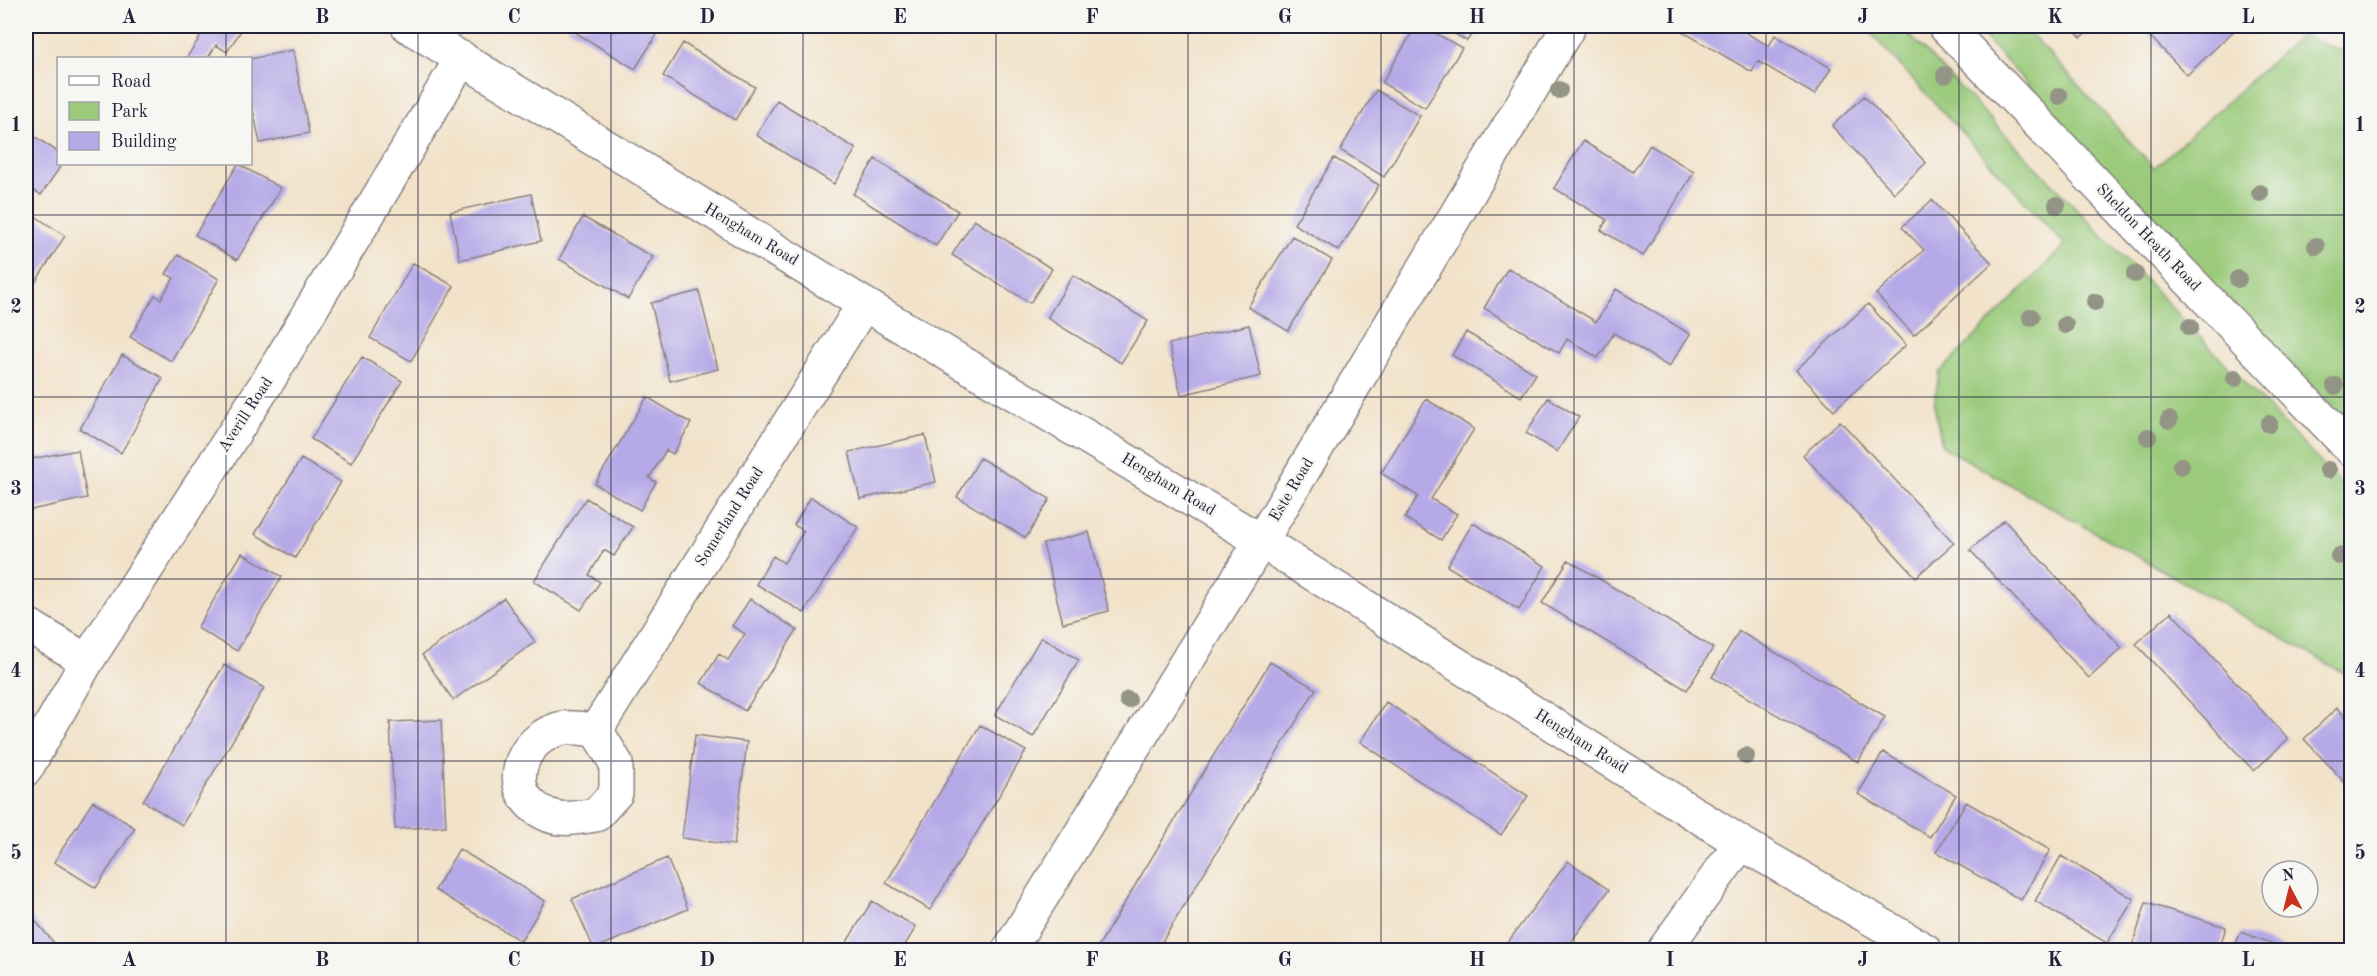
<svg xmlns="http://www.w3.org/2000/svg" width="2377" height="976" viewBox="0 0 2377 976" font-family="'Old Standard TT',serif">
<style>
.green{fill:#9aca7a;stroke:#5e765a;stroke-width:1.5}
.building{fill:#b5a9e7}
.lines{fill:none;stroke-linecap:round;stroke-linejoin:round}
.minor-casing{stroke:#8a8282;stroke-width:36}
.minor{stroke:#fff;stroke-width:33}
.tree{fill:#939485}
.grid{fill:none;stroke:#22223b;stroke-width:1.5;stroke-opacity:0.55}
.labels{text-anchor:middle;dominant-baseline:central;stroke-width:4.5;stroke-linejoin:round;paint-order:stroke}
.street-label{font-size:16px;fill:#22223b;stroke:#f6f6f2}
.neatline{fill:none;stroke:#22223b;stroke-width:2}
.grid-label{font-size:20px;text-anchor:middle;font-weight:bold;fill:#22223b}
</style>
<rect width="100%" height="100%" fill="#f6f6f2"/>
<filter id="ink" filterUnits="userSpaceOnUse"><feTurbulence type="fractalNoise" baseFrequency=".0167" numOctaves="2"/><feDisplacementMap in="SourceGraphic" scale="12" xChannelSelector="R" yChannelSelector="G"/><feConvolveMatrix kernelMatrix="1 2 1 2 8 2 1 2 1" color-interpolation-filters="sRGB"/></filter>
<filter id="wash" filterUnits="userSpaceOnUse"><feTurbulence type="fractalNoise" baseFrequency=".008" numOctaves="4" result="noise"/><feDisplacementMap in="SourceGraphic" scale="24" xChannelSelector="R" yChannelSelector="G"/><feGaussianBlur stdDeviation="1.35" result="paint"/><feColorMatrix in="noise" values="0 0 0 0 0 0 0 0 0 0 0 0 0 0 0 0 0 1.4 0 .05"/><feComposite in="paint" operator="in"/></filter>
<g filter="url(#wash)">
<rect width="100%" height="100%" fill="#f2e2c9"/>
<!-- green -->
<path class="green" d="M1864,26H1901L2351,494V677L1942,446L1934,405L1939,373L2065,245Z
M1974,26H2024L2154,168L2301,35L2350,54L2351,426L2167,237Z"/>
<g id="blocks">
<!-- building -->
<path class="building" d="M181,26H244L227,52L216,45L208,58H190L187,57L200,37Z
M565,26H645L658,33L635,69Z
M1416,26H1423L1462,48L1425,108L1382,83Z
M1441,26H1477L1467,41Z
M1673,26H1734L1769,46L1775,35L1831,68L1815,95L1758,61L1752,72Z
M2070,26H2093L2081,37Z
M2153,26H2239L2187,75L2146,32Z
M683,43L755,87L735,120L663,76Z
M293,50L309,133L260,143L250,95V59Z
M1376,90L1420,116L1384,177L1340,150Z
M1864,96L1926,163L1894,193L1832,126Z
M777,100L856,149L834,184L756,135Z
M26,131L58,152V164H62L41,195L26,185Z
M1583,141L1633,172L1650,145L1694,172L1643,256L1601,230L1607,220L1554,188Z
M1334,158L1379,185L1339,251L1294,224Z
M875,159L958,211L936,246L853,194Z
M238,164L281,188L237,260L195,235Z
M531,194L541,241L460,260L450,212Z
M1932,200L1992,263L1914,335L1876,294L1924,250L1902,227Z
M26,210L65,236L26,297Z
M583,217L653,257L628,299L559,259Z
M974,220L1052,269L1030,303L952,255Z
M1292,236L1332,260L1288,331L1248,307Z
M178,255L219,279L171,361L130,337L155,295L161,299L174,278L166,274Z
M413,263L454,286L411,361L370,338Z
M1508,268L1596,322L1616,289L1690,334L1669,367L1614,333L1598,358L1567,339L1559,353L1484,308Z
M1073,275L1148,321L1121,363L1047,318Z
M699,291L718,369L670,381L651,303Z
M1868,304L1906,345L1834,410L1796,370Z
M1249,325L1261,376L1181,395L1169,344Z
M1466,332L1536,374L1521,397L1452,355Z
M122,355L163,378L121,453L80,429Z
M362,357L402,381L351,463L311,439Z
M647,397L691,423L673,454L666,450L649,478L656,482L640,510L595,484Z
M1548,398L1579,417L1557,452L1526,433Z
M1426,399L1474,429L1431,499L1457,514L1441,540L1405,518L1418,496L1381,473Z
M1840,421L1954,543L1916,577L1803,455Z
M925,435L936,482L860,499L849,452Z
M78,450L87,498L26,511V460Z
M980,458L1050,499L1026,538L957,497Z
M301,459L341,482L295,558L255,534Z
M811,497L858,527L804,613L756,584L773,556L784,563L804,531L794,525Z
M586,498L633,527L614,556L604,550L589,575L600,582L581,610L534,581Z
M2004,520L2122,648L2089,678L1970,550Z
M1473,523L1545,566L1519,610L1447,566Z
M1089,532L1109,611L1063,623L1043,544Z
M242,553L282,577L237,651L197,628Z
M1568,560L1713,648L1687,690L1542,603Z
M504,598L535,642L453,700L422,655Z
M750,599L797,630L745,711L701,683L719,654L728,660L745,634L732,626Z
M2171,612L2288,739L2254,771L2136,644Z
M1739,631L1885,717L1858,762L1712,677Z
M1041,637L1079,660L1033,737L995,715Z
M1270,662L1316,689L1157,950H1096Z
M224,665L264,688L182,825L143,801Z
M1386,702L1528,796L1501,835L1360,742Z
M2337,708L2352,724V790L2304,739Z
M441,720L446,826L395,829L390,722Z
M980,725L1026,751L930,910L886,883Z
M695,735L747,742L734,845L682,838Z
M1883,752L1956,795L1930,837L1858,794Z
M93,801L135,828L96,888L54,862Z
M1966,802L2050,850L2021,900L1936,852Z
M459,849L545,901L521,941L435,890Z
M2061,856L2134,899L2107,943L2035,901Z
M667,858L688,909L594,949L572,899Z
M1568,861L1609,890L1565,950H1502Z
M872,901L916,927L902,950H842Z
M2146,903L2226,927L2219,950H2131Z
M32,917L60,950H26V923Z
M2241,932L2290,950H2233Z"/>
</g>
</g>
<g filter="url(#ink)">
<use href="#blocks" fill-opacity="0" stroke="#8a8282" stroke-width="1.5"/>
<g class="lines">
<!-- minor casing -->
<g class="minor-casing">
<path id="minor" d="M408,26L864,304L1261,541L1741,843L1925,950
M1945,26L2352,450
M26,624L87,661
M596,730L616,763V793L596,815C580,817 561,822 546,814C500,793 519,737 563,728C573,727 586,729 596,730L864,304
M26,769L87,661L271,376L462,58
M1009,950L1261,541L1569,26
M1664,950L1741,843"/>
</g>
<!-- minor -->
<use href="#minor" class="minor"/>
</g>
<!-- trees -->
<g class="tree">
<circle cx="1945" cy="75" r="9"/>
<circle cx="1559" cy="90" r="9"/>
<circle cx="2059" cy="96" r="9"/>
<circle cx="2260" cy="193" r="9"/>
<circle cx="2057" cy="205" r="9"/>
<circle cx="2316" cy="246" r="9"/>
<circle cx="2135" cy="274" r="9"/>
<circle cx="2238" cy="279" r="9"/>
<circle cx="2095" cy="302" r="9"/>
<circle cx="2031" cy="317" r="9"/>
<circle cx="2065" cy="325" r="9"/>
<circle cx="2190" cy="327" r="9"/>
<circle cx="2235" cy="378" r="9"/>
<circle cx="2335" cy="386" r="9"/>
<circle cx="2169" cy="420" r="9"/>
<circle cx="2269" cy="424" r="9"/>
<circle cx="2148" cy="437" r="9"/>
<circle cx="2181" cy="466" r="9"/>
<circle cx="2328" cy="470" r="9"/>
<circle cx="2339" cy="556" r="9"/>
<circle cx="1128" cy="700" r="9"/>
<circle cx="1746" cy="756" r="9"/>
</g>
</g>
<!-- grid -->
<path class="grid" d="M226,26V58M418,26V950M611,26V950M803,26V950M996,26V950M1188,26V950M1381,26V950M1574,26V950M1766,26V950M1959,26V950M2151,26V950M226,164V950M26,215H2352M26,397H2352M26,579H2352M26,761H2352"/>
<g class="labels">
<!-- street labels -->
<g class="street-label">
<text transform="translate(751 235) rotate(31)">Hengham Road</text>
<text transform="translate(2148 238) rotate(46)">Sheldon Heath Road</text>
<text transform="translate(246 415) rotate(-57)">Averill Road</text>
<text transform="translate(1168 485) rotate(31)">Hengham Road</text>
<text transform="translate(1292 490) rotate(-59)">Este Road</text>
<text transform="translate(730 517) rotate(-58)">Somerland Road</text>
<text transform="translate(1581 742) rotate(32)">Hengham Road</text>
</g>
</g>
<!-- margin -->
<rect width="2377" height="976" fill="none" stroke="#f6f6f2" stroke-width="66"/>
<!-- legend -->
<rect x="57" y="57" width="195" height="108" fill="#f6f6f2" stroke="#a1a1a9" stroke-width="1.5"/>
<rect x="69" y="76" width="30" height="9" fill="#ffffff" stroke="#a1a1a9" stroke-width="1.5"/>
<text x="111" y="87" font-size="18" fill="#22223b">Road</text>
<rect x="69" y="102" width="30" height="18" fill="#9aca7a" stroke="#a1a1a9" stroke-width="1.5"/>
<text x="111" y="117" font-size="18" fill="#22223b">Park</text>
<rect x="69" y="132" width="30" height="18" fill="#b5a9e7" stroke="#a1a1a9" stroke-width="1.5"/>
<text x="111" y="147" font-size="18" fill="#22223b">Building</text>
<!-- north arrow -->
<g transform="translate(2290 889) rotate(353)"><circle r="28" fill="#f6f6f2" stroke="#a1a1a9" stroke-width="1.5"/>
<path d="M0-4.5L10 22L0 15L-10 22Z" fill="#c8321e"/>
<text y="-9" font-size="16" font-weight="bold" text-anchor="middle" fill="#22223b">N</text>
</g>
<rect x="33" y="33" width="2311" height="910" class="neatline"/>
<g class="grid-label">
<text x="129" y="23">A</text>
<text x="322" y="23">B</text>
<text x="514" y="23">C</text>
<text x="707" y="23">D</text>
<text x="900" y="23">E</text>
<text x="1092" y="23">F</text>
<text x="1285" y="23">G</text>
<text x="1477" y="23">H</text>
<text x="1670" y="23">I</text>
<text x="1863" y="23">J</text>
<text x="2055" y="23">K</text>
<text x="2248" y="23">L</text>
<text x="16" y="131">1</text>
<text x="2360" y="131">1</text>
<text x="16" y="313">2</text>
<text x="2360" y="313">2</text>
<text x="16" y="495">3</text>
<text x="2360" y="495">3</text>
<text x="16" y="677">4</text>
<text x="2360" y="677">4</text>
<text x="16" y="859">5</text>
<text x="2360" y="859">5</text>
<text x="129" y="966">A</text>
<text x="322" y="966">B</text>
<text x="514" y="966">C</text>
<text x="707" y="966">D</text>
<text x="900" y="966">E</text>
<text x="1092" y="966">F</text>
<text x="1285" y="966">G</text>
<text x="1477" y="966">H</text>
<text x="1670" y="966">I</text>
<text x="1863" y="966">J</text>
<text x="2055" y="966">K</text>
<text x="2248" y="966">L</text>
</g>
</svg>
